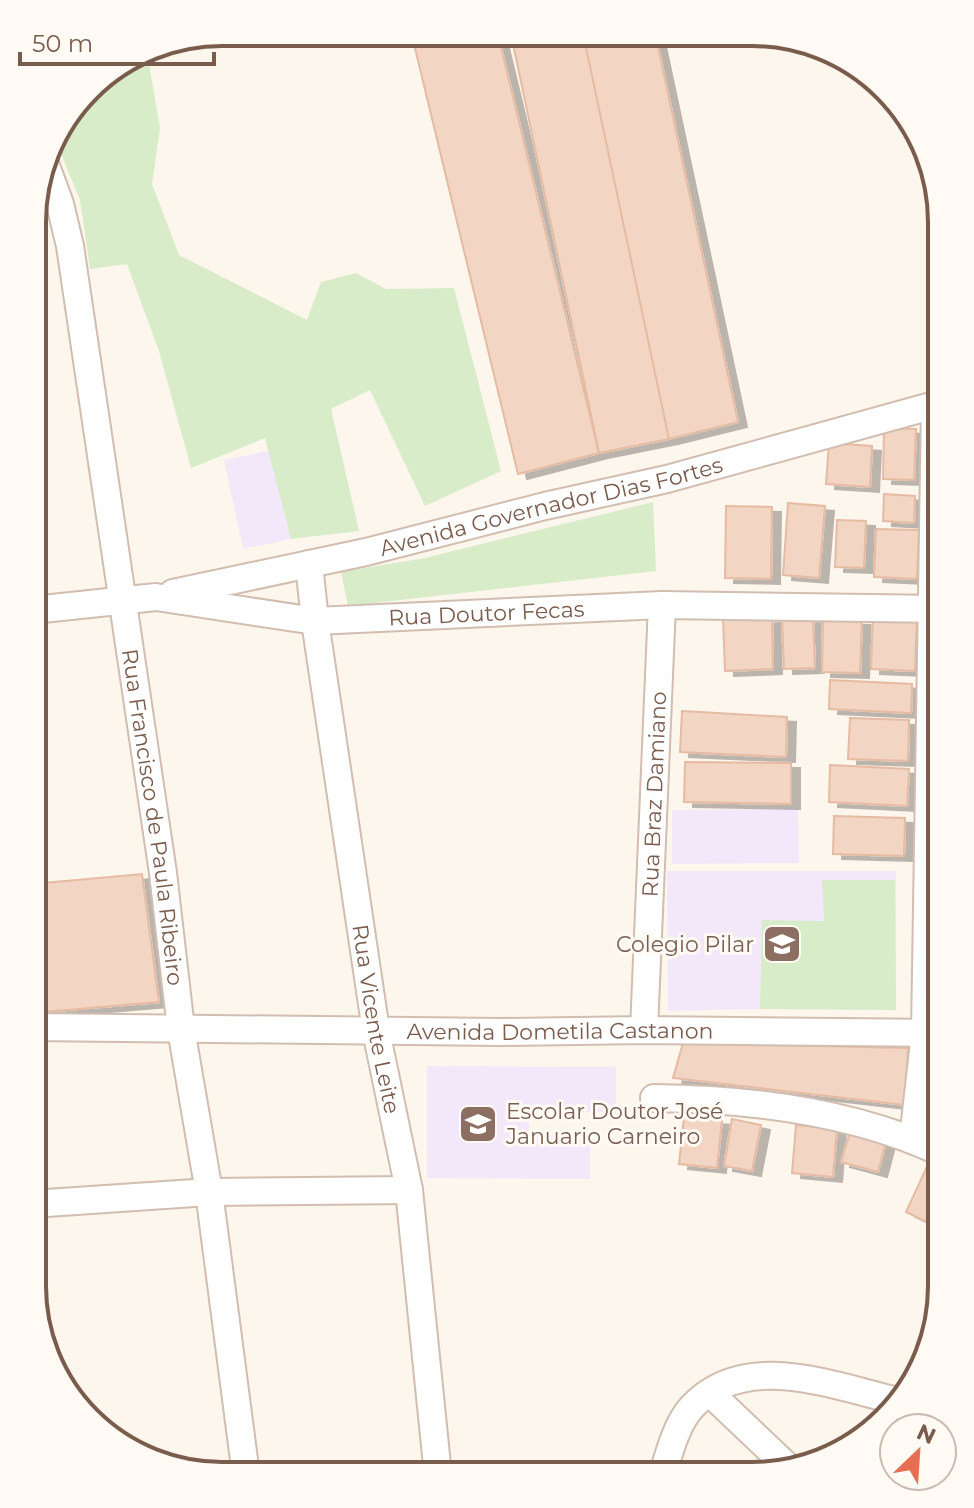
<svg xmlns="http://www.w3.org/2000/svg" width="974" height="1508" viewBox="0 0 974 1508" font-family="Montserrat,sans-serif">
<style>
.education{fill:#f3e8fa}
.green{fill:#d8ecc9}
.building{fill:#f3d5c3;stroke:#e6bba3;stroke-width:2;filter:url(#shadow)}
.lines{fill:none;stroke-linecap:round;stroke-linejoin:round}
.minor-casing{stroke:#d1beb0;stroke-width:30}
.minor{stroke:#fff;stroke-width:26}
.labels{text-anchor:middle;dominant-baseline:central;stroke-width:6;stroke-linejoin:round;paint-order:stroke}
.street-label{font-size:22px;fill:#7a5c4d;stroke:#fffaf3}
.education-label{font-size:22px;fill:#785e54;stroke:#fffaf3;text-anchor:end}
.rim{fill:none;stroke:#7a5c4d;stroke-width:4}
</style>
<defs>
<filter id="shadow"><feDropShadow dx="9" dy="5" stdDeviation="0" flood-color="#0004"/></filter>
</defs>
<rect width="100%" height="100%" fill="#fdf6ec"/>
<!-- education -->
<path class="education" d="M272,450L291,539L243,549L224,460Z
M798,809L799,863L672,864V810Z
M667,871H896V1010L760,1009L668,1011Z
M427,1066L616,1067V1112H529V1135H590V1179L427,1178Z"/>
<!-- green -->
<path class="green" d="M140,54L148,58L160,128L152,184L179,255L307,320L321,282L356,273L386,289L454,288L501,471L425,506L370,390L331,409L359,531L291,539L265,438L191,468L159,351L127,264L90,269L80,200L54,137L57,128L97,79Z
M653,502L656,571L348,606L341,572L425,558Z
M822,880H895L896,1010L760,1009L762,920L824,921Z"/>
<!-- building -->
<path class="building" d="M656,37L738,422L669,439L584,38Z
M584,38L669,439L599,453L512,39Z
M499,39L599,453L518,474L413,40Z
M884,428L916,429L914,480L883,479Z
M829,443L872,446L870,487L826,484Z
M884,494L915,496L914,523L883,521Z
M788,503L825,506L819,578L783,575Z
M726,506L772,507L771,579L725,578Z
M837,520L866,521L864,568L835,567Z
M876,529L919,530L917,579L874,577Z
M873,617L917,619L915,671L871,669Z
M772,618L773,669L725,671L723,619Z
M813,618L815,668L784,669L782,619Z
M823,619L862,620L860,673L822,672Z
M830,680L912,684L911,713L829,709Z
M682,711L787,717L786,757L680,752Z
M850,718L909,720L908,761L848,759Z
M685,762L791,763V804L684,802Z
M830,765L909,769L907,806L829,802Z
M834,816L905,818L904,856L833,854Z
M142,874L159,1002L32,1013L33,884Z
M683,1043L908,1048L905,1105L673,1078Z
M940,1054H942V1135H937Z
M684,1117L722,1120L717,1168L679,1164Z
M732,1119L761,1125L752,1171L724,1166Z
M796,1125L837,1129L833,1177L792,1173Z
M850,1132L886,1142L878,1172L841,1162Z
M930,1160L942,1165V1229L906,1212Z"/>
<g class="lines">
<!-- minor casing -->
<g class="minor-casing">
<g id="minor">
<path id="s1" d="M45,163L60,204L70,246L163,873L181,1029L209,1192L246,1475"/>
<path id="s2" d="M309,564L315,621L376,1031L409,1190L438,1475"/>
<path id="s3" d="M173,593L366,552L545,506L667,479L942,403"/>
<path id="s4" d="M33,610L156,597L315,621L662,605L942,609"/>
<path id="s5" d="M32,1027L500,1032L644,1030L942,1033"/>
<path id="s6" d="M644,1030L662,605"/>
<path d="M654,1098C749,1099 855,1112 942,1153"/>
<path d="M913,1139L925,1033L935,405"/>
<path d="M32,1204L209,1192L409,1190"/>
<path d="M710,1393L789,1468"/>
<path d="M662,1476C669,1454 676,1425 691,1408C742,1351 828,1384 890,1399L900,1403"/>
</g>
</g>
<!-- minor -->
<use href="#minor" class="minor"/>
</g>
<!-- icons -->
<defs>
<g id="school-square" transform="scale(2)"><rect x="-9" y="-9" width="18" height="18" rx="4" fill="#8d6e63" stroke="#fffaf3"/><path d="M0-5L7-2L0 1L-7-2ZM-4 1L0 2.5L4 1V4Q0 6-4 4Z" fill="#fff"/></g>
</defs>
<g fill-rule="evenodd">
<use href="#school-square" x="782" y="944"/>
<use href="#school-square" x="478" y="1124"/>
</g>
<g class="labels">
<!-- street labels -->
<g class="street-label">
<text stroke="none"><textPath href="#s3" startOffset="388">Avenida Governador Dias Fortes</textPath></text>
<text stroke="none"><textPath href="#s4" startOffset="456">Rua Doutor Fecas</textPath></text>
<text stroke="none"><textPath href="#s6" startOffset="236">Rua Braz Damiano</textPath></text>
<text stroke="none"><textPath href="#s1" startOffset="664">Rua Francisco de Paula Ribeiro</textPath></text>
<text stroke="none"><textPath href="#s2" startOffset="460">Rua Vicente Leite</textPath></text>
<text stroke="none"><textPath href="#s5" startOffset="528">Avenida Dometila Castanon</textPath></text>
</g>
<!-- education labels -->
<g class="education-label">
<text x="754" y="944">Colegio Pilar</text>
<text x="506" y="1111" text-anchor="start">Escolar Doutor José<tspan x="506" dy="25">Januario Carneiro</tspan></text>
</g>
</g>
<!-- crop -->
<path d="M0 0H974V1508H0ZM222 46H752A176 176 0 0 1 928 222V1286A176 176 0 0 1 752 1462H222A176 176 0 0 1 46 1286V222A176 176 0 0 1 222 46Z" fill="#fffaf3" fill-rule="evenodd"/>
<path class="rim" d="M222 46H752A176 176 0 0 1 928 222V1286A176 176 0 0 1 752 1462H222A176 176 0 0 1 46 1286V222A176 176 0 0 1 222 46Z"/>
<!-- north arrow -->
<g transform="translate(918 1452) rotate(25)"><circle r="38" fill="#fffaf3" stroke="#cabbb1" stroke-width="2"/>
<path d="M0-6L14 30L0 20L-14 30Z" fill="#e76f51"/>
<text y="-12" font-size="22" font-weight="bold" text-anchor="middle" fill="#7a5c4d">N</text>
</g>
<!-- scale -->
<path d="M20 52v12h194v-12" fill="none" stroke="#7a5c4d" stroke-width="4"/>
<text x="32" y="52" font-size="24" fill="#7a5c4d" stroke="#fffaf3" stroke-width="6" paint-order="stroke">50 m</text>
</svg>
